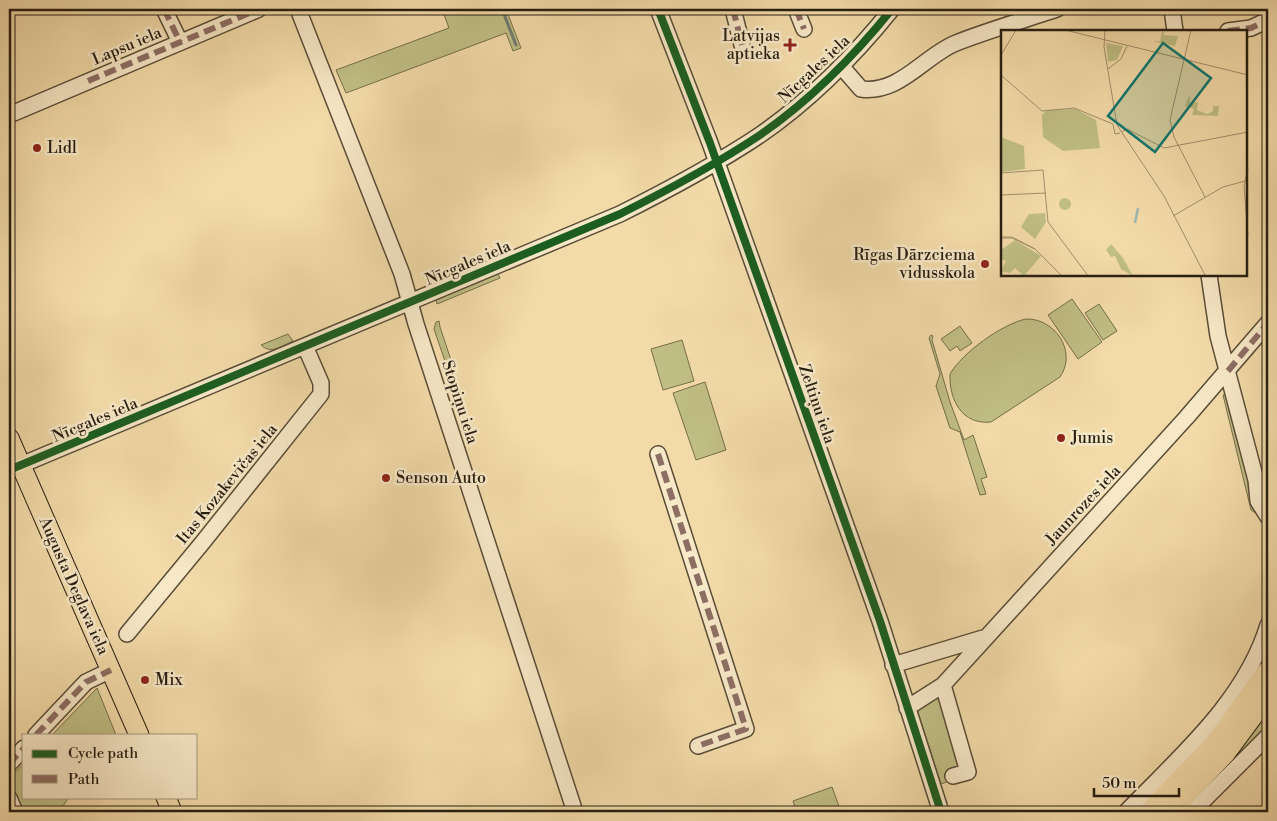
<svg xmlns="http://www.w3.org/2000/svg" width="1277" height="821" viewBox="0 0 1277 821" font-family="'Libre Bodoni',serif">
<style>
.green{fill:#c0be84;stroke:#746e4b}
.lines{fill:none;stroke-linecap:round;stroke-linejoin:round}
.stream{stroke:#6f7b73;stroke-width:3}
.minor-casing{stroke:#5a4d38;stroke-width:18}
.major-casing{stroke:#271e12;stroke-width:21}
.minor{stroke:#f7e8c7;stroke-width:15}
.major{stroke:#f3dba9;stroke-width:19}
.quiet{stroke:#8d6e63;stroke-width:6;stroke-dasharray:12 6;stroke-linecap:butt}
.cycleway-casing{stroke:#f7e8c7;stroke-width:11}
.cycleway{stroke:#1b5e20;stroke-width:8}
.poi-dot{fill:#8f2418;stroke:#f7e8c7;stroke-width:2}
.labels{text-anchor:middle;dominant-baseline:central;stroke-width:5;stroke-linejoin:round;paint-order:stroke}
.poi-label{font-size:16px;fill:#271e12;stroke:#f7e8c7;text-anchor:start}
.street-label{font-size:16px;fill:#271e12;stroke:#f7e8c7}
.inset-river{fill:none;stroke:#9fb9b3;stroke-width:2.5}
.inset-road{fill:none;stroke:#a18f6d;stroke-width:1}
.view{fill:#0f766e;fill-opacity:0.15;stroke:#0f766e;stroke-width:2.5}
.inset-edge{fill:none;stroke:#271e12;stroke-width:2.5}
</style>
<rect width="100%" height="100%" fill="#f3dba9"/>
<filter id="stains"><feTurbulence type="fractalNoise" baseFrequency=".004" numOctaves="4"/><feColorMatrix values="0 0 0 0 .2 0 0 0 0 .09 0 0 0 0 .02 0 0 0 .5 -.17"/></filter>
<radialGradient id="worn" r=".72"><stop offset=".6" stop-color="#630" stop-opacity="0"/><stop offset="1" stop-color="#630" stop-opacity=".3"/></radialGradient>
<!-- green -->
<path class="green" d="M442,9H506L521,48L513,51L506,33L346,93L336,70L449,28Z
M498,274L500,278L437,304L436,300Z
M1072,299L1102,342L1078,359L1048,315Z
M1099,304L1117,331L1103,340L1085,313Z
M1026,319C1054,318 1078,351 1060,377L991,422C962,425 949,400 950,374C962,353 1002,324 1026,319Z
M439,321L440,327L454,369L448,370L434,329L436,322Z
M960,326L972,343L960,351L957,346L950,351L941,339Z
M288,334L293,341C282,346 271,355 261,345Z
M931,335L933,336L932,340L950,402L964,440L973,435L987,477L981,479L986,494L980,495L960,432L950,428L936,386L940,374L929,338Z
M682,340L694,381L663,390L651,349Z
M705,382L726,450L696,460L673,393Z
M1227,393L1266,520L1251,510L1223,395Z
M97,688L116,735H52Z
M938,693L963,763L952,780L941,784L918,712L919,708Z
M1268,712V726L1186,812H1183Z
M24,763V797H69L59,812H22L9,779Z
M832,787L841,812H797L793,801Z"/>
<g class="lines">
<!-- stream -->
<path class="stream" d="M502,9L516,45"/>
<!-- minor casing -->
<g class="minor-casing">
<path id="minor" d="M164,9L180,42
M298,9L402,274L416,324L575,812
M658,9L710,143L880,621L941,812
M733,9L742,45
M796,9L804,29
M1172,9L1175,31
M1228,31L1251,28L1268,20
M841,66L861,89C900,94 924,56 956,43C989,30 1024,20 1057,9
M9,115L259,9
M1209,275L1218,336L1256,480L1258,501L1268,517
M658,454L746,729L698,746
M9,470L620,214C668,190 715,165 760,135C809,101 855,55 892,9
M127,634L203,542L321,394V383L305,346
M893,665L983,638
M943,685L968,772L953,776
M907,708L943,685L1186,418L1268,323
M36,735L86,682L111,670
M9,764L24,748
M9,798L15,812
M1126,812C1179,757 1245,701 1268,625
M1192,812L1268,736"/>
</g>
<!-- major casing -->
<g class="major-casing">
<path id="major" d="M9,438L139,735
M166,797L172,812
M1149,812L1215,743L1268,670
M1170,812L1225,754L1268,696"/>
</g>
<!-- minor -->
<use href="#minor" class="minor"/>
<!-- major -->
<use href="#major" class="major"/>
<!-- quiet -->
<path class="quiet" d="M164,9L180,42
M733,9L742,45
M796,9L804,29
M1228,31L1251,28L1268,20
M88,81L259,9
M1228,371L1268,323
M658,454L746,729L698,746
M36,735L86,682L111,670
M9,764L24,748
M9,798L15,812"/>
<!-- cycleway casing -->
<g class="cycleway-casing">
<path id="cycleway" d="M658,9L710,143L880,621L941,812
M9,470L620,214C668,190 715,165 760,135C809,101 855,55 892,9"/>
</g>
<!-- cycleway -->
<use href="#cycleway" class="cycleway"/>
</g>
<!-- markers -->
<g class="poi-dot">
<path d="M787.5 37.5h5v5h5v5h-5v5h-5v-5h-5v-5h5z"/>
<circle cx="37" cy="148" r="5"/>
<circle cx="985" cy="264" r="5"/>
<circle cx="1061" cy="438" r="5"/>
<circle cx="386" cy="478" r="5"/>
<circle cx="145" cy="680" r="5"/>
</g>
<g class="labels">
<!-- poi labels -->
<g class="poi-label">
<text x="780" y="36" text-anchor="end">Latvijas<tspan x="780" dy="18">aptieka</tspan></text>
<text x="47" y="148">Lidl</text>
<text x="975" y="255" text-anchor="end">Rīgas Dārzciema<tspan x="975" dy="18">vidusskola</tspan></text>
<text x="1071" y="438">Jumis</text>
<text x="396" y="478">Senson Auto</text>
<text x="155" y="680">Mix</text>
</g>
<!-- street labels -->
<g class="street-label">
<text transform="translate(127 46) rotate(-23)">Lapsu iela</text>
<text transform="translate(814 69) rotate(-43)">Nīcgales iela</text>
<text transform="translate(468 263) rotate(-23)">Nīcgales iela</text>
<text transform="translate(460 402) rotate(72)">Stopiņu iela</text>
<text transform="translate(817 404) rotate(71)">Zeltiņu iela</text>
<text transform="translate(95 420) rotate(-23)">Nīcgales iela</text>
<text transform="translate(227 484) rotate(-51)">Itas Kozakevičas iela</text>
<text transform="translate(1083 505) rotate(-47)">Jaunrozes iela</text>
<text transform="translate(74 586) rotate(66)">Augusta Deglava iela</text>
</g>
</g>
<!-- overview -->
<g transform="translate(1001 30)">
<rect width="246" height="246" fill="#f3dba9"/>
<path d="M161,2H163V5L177,6L174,16L151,11H159ZM105,13L122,16L116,30L107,32ZM189,64V73L197,72L196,80L206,84L212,81V76H218L217,86L191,85L193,79L184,76ZM75,79L95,90L99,118L62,121L42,107L41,85L46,80ZM0,107L23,116L24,139L0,142ZM58 174a6 6 0 1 1 12 0a6 6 0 1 1-12 0ZM44,183L45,192L34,209L20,197L28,184ZM14,210L40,226L23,246L14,238L9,243L0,241L5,231L0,229V220ZM110,214L122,228L132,246L120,239L114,226L110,227L105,220Z" fill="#c0be84"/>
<path class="inset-river" d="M134,193L137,178"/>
<path class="inset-road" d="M64,0L247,45M104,0L103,17L116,95L163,166L205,247M190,0L169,90L173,107L204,167M0,25L15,0M107,39L120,29L126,16M0,45L41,81L73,78L112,94L114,104L119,103M121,102L126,99L163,118L247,102M247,138L243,156L247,206M0,143L42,140L47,192L88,247M0,165L45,163M172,186L222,157L244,151M0,207H11L34,219L62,247M0,208H11L34,219L62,247"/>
<path class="view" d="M162,13L210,48L154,122L107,86Z"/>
<rect width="246" height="246" class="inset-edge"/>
</g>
<!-- margin -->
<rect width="1277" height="821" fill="none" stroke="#f3dba9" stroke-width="30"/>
<rect x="10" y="10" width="1257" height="801" fill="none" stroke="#271e12" stroke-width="2.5"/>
<rect x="15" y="15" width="1247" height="791" fill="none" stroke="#271e12"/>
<!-- legend -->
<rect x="22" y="734" width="175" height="65" fill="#f7e8c7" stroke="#a4977f"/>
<rect x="32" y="750" width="25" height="8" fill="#1b5e20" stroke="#a4977f"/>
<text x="68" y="758" font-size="15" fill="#271e12">Cycle path</text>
<rect x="32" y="775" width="25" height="8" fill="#8d6e63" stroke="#a4977f"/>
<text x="68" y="784" font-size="15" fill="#271e12">Path</text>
<!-- scale -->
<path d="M1094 788v8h85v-8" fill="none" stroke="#271e12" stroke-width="2.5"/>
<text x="1102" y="788" font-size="15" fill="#271e12" stroke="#f7e8c7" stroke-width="4" paint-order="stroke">50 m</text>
<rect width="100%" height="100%" filter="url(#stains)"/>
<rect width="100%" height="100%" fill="url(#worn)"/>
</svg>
